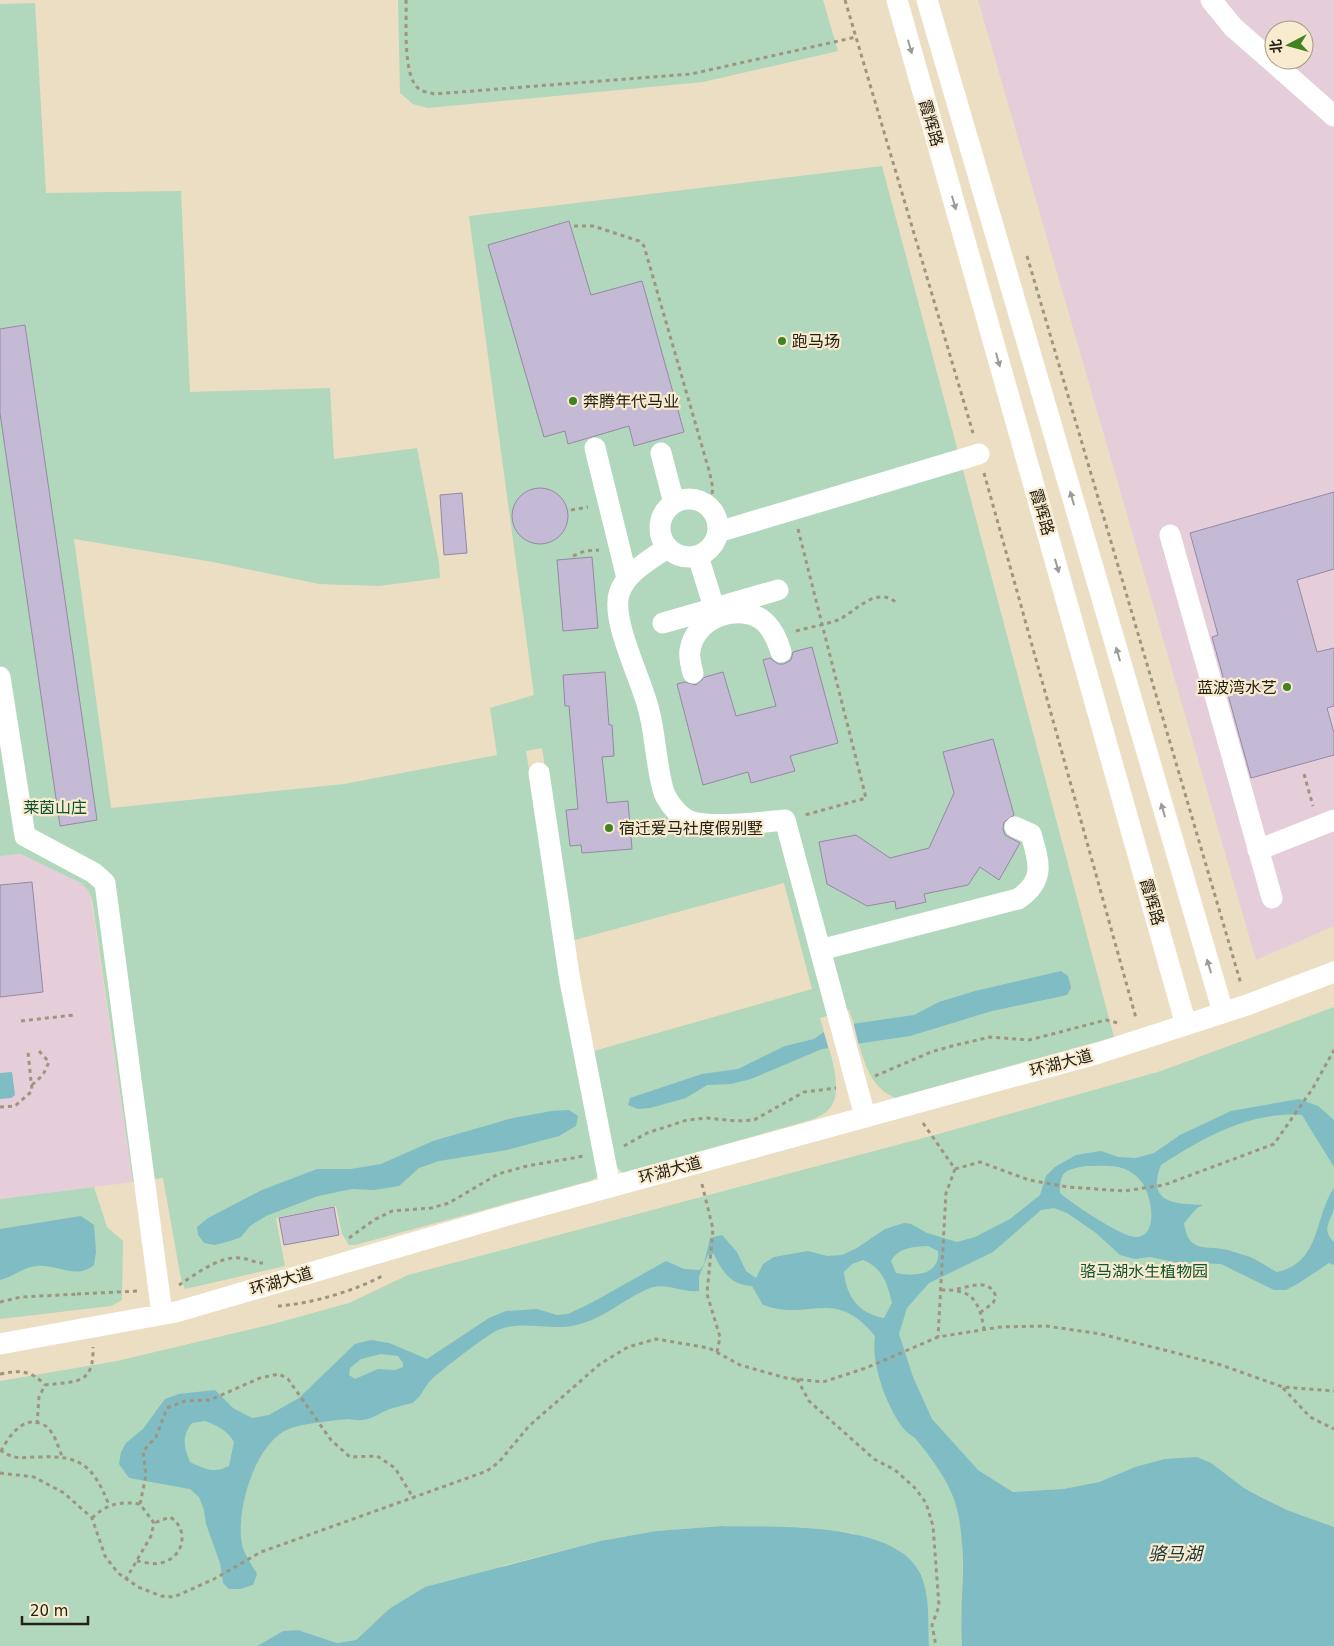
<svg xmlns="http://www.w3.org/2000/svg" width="1334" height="1646" viewBox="0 0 1334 1646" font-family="'DejaVu Sans','Noto Sans SC',sans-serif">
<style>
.commercial{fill:#e5ced9;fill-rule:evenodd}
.green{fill:#b1d7bc}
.water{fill:#7fbcc3;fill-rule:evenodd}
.pier{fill:#ecdec2}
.building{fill:#c5bad5;stroke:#9489a3}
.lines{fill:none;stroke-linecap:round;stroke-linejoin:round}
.path{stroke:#9f957f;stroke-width:3;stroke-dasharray:4 4;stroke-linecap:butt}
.minor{stroke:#fff;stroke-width:21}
.oneway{fill:#9d9b96}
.poi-dot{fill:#428221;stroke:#f9ebcf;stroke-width:2}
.labels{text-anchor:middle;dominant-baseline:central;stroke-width:4.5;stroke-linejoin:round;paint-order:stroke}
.street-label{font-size:16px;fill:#262116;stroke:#f9ebcf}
.poi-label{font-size:16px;fill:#262116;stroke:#f9ebcf;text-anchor:start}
.park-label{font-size:16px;fill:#0e552f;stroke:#f9ebcf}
.water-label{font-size:18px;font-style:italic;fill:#153437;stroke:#f9ebcf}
</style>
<rect width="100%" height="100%" fill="#ecdec2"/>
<!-- commercial -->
<path class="commercial" d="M978,0H1334V926L1256,960ZM1274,30H1304V60H1274Z
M21,854L81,883L88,890L91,899L133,1182L0,1199V856Z"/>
<!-- green -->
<path class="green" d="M398,0H823L838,51L703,82L428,108L413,104L400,93Z
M35,3L46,193L181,191L190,392L330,388L334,459L417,448L439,563L440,578L379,586L319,584L213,562L74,539L111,808L344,784L497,755L490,708L534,695L469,216L882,166L1114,1037L895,1098C861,1083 861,1040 849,1010L820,1018C826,1039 846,1090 830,1108C826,1113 820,1116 814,1119L623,1173L616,1166L594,1051L812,989L784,883L571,941L542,748L526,751L568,1010L599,1176L590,1181L355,1245H349L342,1234L336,1206L276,1218L285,1266L185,1289L181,1279L163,1178L133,1182L92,899L88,890L81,883L21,854L0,856V4Z
M1334,1007V1527L1287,1510L1244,1488L1230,1478L1135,1467L1099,1482L1063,1489L1013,1492L978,1470L955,1500L962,1532V1646H929L928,1610L921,1575L915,1565L899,1552L852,1533L722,1526L656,1531L600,1541L506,1565L389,1609L356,1640L337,1643L298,1630L283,1631L257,1646H0V1381L117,1361L273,1324L349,1303L408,1275L942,1133L1161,1071Z
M94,1187L107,1227L123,1241L122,1300L111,1306L0,1319V1199Z"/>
<!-- water -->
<path class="water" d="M1061,971L1068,976L1071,988L1067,995L992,1011L910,1036L822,1049L751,1079L731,1084L707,1085L686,1098L650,1108L638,1109L628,1105L630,1098L702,1074L738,1069L785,1046L814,1039L824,1032L852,1024L914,1015L939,1002L975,991Z
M12,1072L15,1095L11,1098L0,1099V1073Z
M1299,1099L1318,1106L1334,1120V1167L1302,1115C1250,1111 1202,1138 1161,1165C1146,1203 1174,1204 1203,1205L1197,1208L1184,1223C1188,1254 1206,1245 1228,1250C1235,1252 1243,1255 1250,1257C1260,1261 1268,1268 1277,1272C1321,1263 1314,1217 1334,1188C1334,1194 1334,1202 1334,1208C1332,1220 1320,1229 1334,1242V1265L1329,1263L1299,1283L1286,1290H1274L1221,1264L1174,1262L1150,1257L1135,1259L1120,1255L1096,1233L1067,1213L1054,1208L1041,1210L993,1252L929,1283L907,1308L899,1334L913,1377L932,1419L978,1470L1013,1492L1063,1489L1099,1482L1135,1467L1165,1459L1197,1457L1211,1463L1244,1488L1259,1496L1287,1510L1334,1527V1646H962C959,1598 969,1549 955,1502C948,1480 930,1456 915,1438C911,1435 906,1432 903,1428C886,1405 871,1364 875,1336C834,1286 810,1322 763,1305L752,1286C731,1285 722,1272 714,1254L708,1255L699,1276V1291C683,1293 665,1282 650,1288C625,1298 604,1319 576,1325C549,1332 520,1318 494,1332C479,1341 444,1368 431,1380C423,1388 422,1397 412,1403C406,1405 399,1406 393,1408C382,1411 374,1419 362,1420C357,1421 352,1419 347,1419C329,1421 308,1423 291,1428C256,1440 235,1510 242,1544C243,1553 252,1565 257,1574L253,1585L240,1589H229L223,1583L220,1563L206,1524L204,1510L199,1497L190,1489L129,1478L119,1464L121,1452L126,1443L143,1429L165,1399L179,1394L215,1390L233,1408L252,1418L269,1415L299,1398L355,1344L371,1340L389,1343L427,1359L489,1318L506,1311L522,1310L537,1309L557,1315L568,1314L593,1302L666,1261L684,1269L700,1270L704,1264L710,1238L722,1235L737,1252L746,1271L756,1278L763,1264L774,1257L808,1251L827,1256L842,1255L857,1248L885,1229L904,1223L911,1224L927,1233L957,1242L975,1237L1010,1219L1040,1195L1046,1176L1055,1167L1076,1155L1101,1151L1118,1157L1136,1158L1154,1153L1180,1135L1231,1111ZM1086,1166C1098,1166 1116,1164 1127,1170C1131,1172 1137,1176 1140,1180C1151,1191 1161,1237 1135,1237C1122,1237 1071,1203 1060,1193C1060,1170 1065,1170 1086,1166ZM928,1246L938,1251C941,1275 914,1277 896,1273L891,1261C899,1247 913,1247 928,1246ZM863,1260C883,1268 887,1283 892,1303L884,1318C859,1314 846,1296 844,1272L852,1264ZM381,1354L398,1356L403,1363V1367L395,1370L378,1369L355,1379L349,1375L350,1368L361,1359ZM205,1421C218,1426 227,1430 234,1442L229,1466C214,1474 205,1469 190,1462C184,1448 181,1436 192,1423Z
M569,1110L578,1116L576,1126L559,1136L507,1150L439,1161L419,1168L399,1186L374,1190L352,1189L318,1196L266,1216L250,1226L241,1237L230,1241L215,1245L204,1243L198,1235L197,1227L208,1218L262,1190L317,1169H351L381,1164L433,1141L513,1118L552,1111Z
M81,1216L94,1225L96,1252L94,1265C76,1280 57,1264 37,1266C23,1267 13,1277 0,1280V1229Z
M722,1526C772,1528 897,1520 921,1575C930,1597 928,1622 929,1646H257L283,1631L298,1630L337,1643L356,1640L389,1609L425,1587L600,1541L656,1531Z"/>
<!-- pier -->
<path class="pier" d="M853,1021L859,1046L829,1050L823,1029Z"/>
<!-- building -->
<path class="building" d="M569,221L591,295L642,281L684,432L634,446L629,426L568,444L565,431L544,437L488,245Z
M25,325L97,820L60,826L0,413V329Z
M512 516a28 28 0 1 1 56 0a28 28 0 1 1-56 0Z
M1334,492V569L1297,580L1317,652L1334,648V706L1327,708L1334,733V755L1251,778L1212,637L1218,635L1190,533Z
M462,493L467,553L444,555L440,495Z
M592,557L598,628L563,631L557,560Z
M812,647L838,743L790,756L795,771L751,783L748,772L703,785L677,684L685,682L696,685L705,677L723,672L736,716L776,706L763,660L770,658L778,664H784L791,660L793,652Z
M605,672L609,725H612L614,756L602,757L607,803L628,801L632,849L582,853L581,845L570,846L566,810L578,809L569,706H565L563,675Z
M993,739L1014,815L1004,822L1003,829L1005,835L1020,843L999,880L980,867L968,885L924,894L926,902L896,909L895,901L867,906L827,884L819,842L856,835L890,858L929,848L954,793L943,752Z
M32,882L43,992L0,997V885Z
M334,1207L339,1235L284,1245L279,1218Z"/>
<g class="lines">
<!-- path -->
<path class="path" d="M406,0C407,21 402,76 419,89C422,92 429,92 434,94L691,74L856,37
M845,0L973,433
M574,226H593L639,241L644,246L710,474L713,489L709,506
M1027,256L1241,984
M984,473L1136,1018
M571,510L588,507
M798,529L866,798L805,815
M573,556L585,551L599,550
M796,631C810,627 824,625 838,620C856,612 875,585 897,603
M1304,774L1313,806
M636,825L660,823
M21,1021L74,1015
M875,1076L931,1052L952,1046L990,1037L1029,1040L1106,1020L1118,1023
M32,1085L43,1075L49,1062L39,1051
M0,1107L15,1106L32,1091L28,1052
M923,1123L955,1169L946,1193L938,1337
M624,1146L647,1133L687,1120L707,1118L736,1121L754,1120L804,1092L836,1088
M955,1169L980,1162L1029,1180L1068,1187L1124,1191L1164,1185L1274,1144L1313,1088L1334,1050
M702,1184L713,1229L707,1294L720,1337L717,1352
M349,1238L374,1220L392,1211L431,1208L449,1203L498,1174L527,1166L584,1156
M179,1285C196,1274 219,1256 240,1258C248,1258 254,1263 263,1263
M957,1289C972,1286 990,1278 996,1297L993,1303L981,1312
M941,1290C972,1289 979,1300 984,1329
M77,1294L139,1291
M0,1302L21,1297L79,1294
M278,1306C310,1304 355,1291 384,1275
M0,1374C19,1370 31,1370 45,1385
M797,1379L809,1401L874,1459L895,1470L915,1488L926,1503L933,1526L939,1606L932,1625L936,1646
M1283,1388L1310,1417L1334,1429
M37,1424L39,1397L45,1385C77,1381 94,1385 93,1347
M0,1450C17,1461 21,1457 40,1457C83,1455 94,1468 109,1505
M1,1451C9,1436 24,1414 44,1425C54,1430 58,1447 62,1456
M0,1473L34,1477L64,1493L92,1518L105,1556L118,1573L138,1587L161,1596L174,1597L214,1579L261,1552L487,1471L499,1462L529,1426L600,1364L628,1347L656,1339L709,1348L740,1365L786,1378L823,1382L866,1368L938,1337L1000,1327L1046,1326L1101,1334L1172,1352L1221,1365L1283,1387L1334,1391
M140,1504L146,1475L143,1451L156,1437L167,1408L185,1401L210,1400L260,1378L279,1374L288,1379L331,1440L350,1457L377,1456L395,1468L414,1499
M92,1518C107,1504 120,1501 140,1504L154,1523L151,1536L126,1579
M137,1561C144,1562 154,1565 160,1563C184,1559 190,1529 170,1517L154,1523"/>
<!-- minor -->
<path class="minor" d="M897,0L1186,1025
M927,0L1223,1012
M1211,0L1233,27L1334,116
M595,448L627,578
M661,453L674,503
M660 528a29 29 0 1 1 58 0a29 29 0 1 1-58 0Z
M718,532L979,454
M1170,535L1272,898
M667,548C650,560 625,573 619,594C611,624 644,683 650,715C655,734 658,782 666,797C671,806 680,817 690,821C709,829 763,822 785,820L865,1116
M698,556L717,617
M663,623L778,590
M693,673C691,666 689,658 690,650C695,619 735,603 761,619C772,627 777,639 781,652
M0,677L25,836L94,873L105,883L162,1314
M539,773L570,981L610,1186
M1258,850L1334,820
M820,950L1018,899C1046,880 1039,862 1031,834L1015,827
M0,1344L176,1312L508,1215L1099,1053L1247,1005L1334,972"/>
</g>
<!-- one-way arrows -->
<defs><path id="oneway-solid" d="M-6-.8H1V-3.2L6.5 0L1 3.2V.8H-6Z" transform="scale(1.25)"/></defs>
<g class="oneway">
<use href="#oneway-solid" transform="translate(910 47) rotate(74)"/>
<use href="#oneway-solid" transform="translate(954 203) rotate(74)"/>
<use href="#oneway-solid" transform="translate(998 360) rotate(74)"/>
<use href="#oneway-solid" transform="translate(1072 498) rotate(-106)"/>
<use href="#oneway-solid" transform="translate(1057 566) rotate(74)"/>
<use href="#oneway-solid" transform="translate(1118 654) rotate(-106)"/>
<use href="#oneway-solid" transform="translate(1163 810) rotate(-106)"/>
<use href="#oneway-solid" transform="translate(1209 966) rotate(-106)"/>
</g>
<!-- markers -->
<g class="poi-dot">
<circle cx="782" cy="341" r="5"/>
<circle cx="573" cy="401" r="5"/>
<circle cx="1287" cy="687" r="5"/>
<circle cx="609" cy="828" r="5"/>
</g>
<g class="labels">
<!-- street labels -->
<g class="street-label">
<text transform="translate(931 123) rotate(74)">霞辉路</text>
<text transform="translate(1042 512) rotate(74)">霞辉路</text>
<text transform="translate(1152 902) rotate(74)">霞辉路</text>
<text transform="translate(1061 1063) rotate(-15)">环湖大道</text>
<text transform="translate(670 1170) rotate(-15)">环湖大道</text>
<text transform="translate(281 1281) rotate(-16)">环湖大道</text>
</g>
<!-- poi labels -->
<g class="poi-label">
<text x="792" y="341">跑马场</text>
<text x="583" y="401">奔腾年代马业</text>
<text x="1277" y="687" text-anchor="end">蓝波湾水艺</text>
<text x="619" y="828">宿迁爱马社度假别墅</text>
</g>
<!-- park labels -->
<g class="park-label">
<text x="55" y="807">莱茵山庄</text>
<text x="1144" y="1271">骆马湖水生植物园</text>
</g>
<!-- water labels -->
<g class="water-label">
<text x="1175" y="1553">骆马湖</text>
</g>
</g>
<!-- north arrow -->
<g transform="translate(1289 45) rotate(264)"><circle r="24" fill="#f9ebcf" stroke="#a59a85"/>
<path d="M0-4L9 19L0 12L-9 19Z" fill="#428221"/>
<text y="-8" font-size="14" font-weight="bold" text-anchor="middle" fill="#262116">北</text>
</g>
<!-- scale -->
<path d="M22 1616v8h66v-8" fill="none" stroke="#262116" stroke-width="2.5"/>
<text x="30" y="1616" font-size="15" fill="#262116" stroke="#f9ebcf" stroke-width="4" paint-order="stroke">20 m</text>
</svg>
